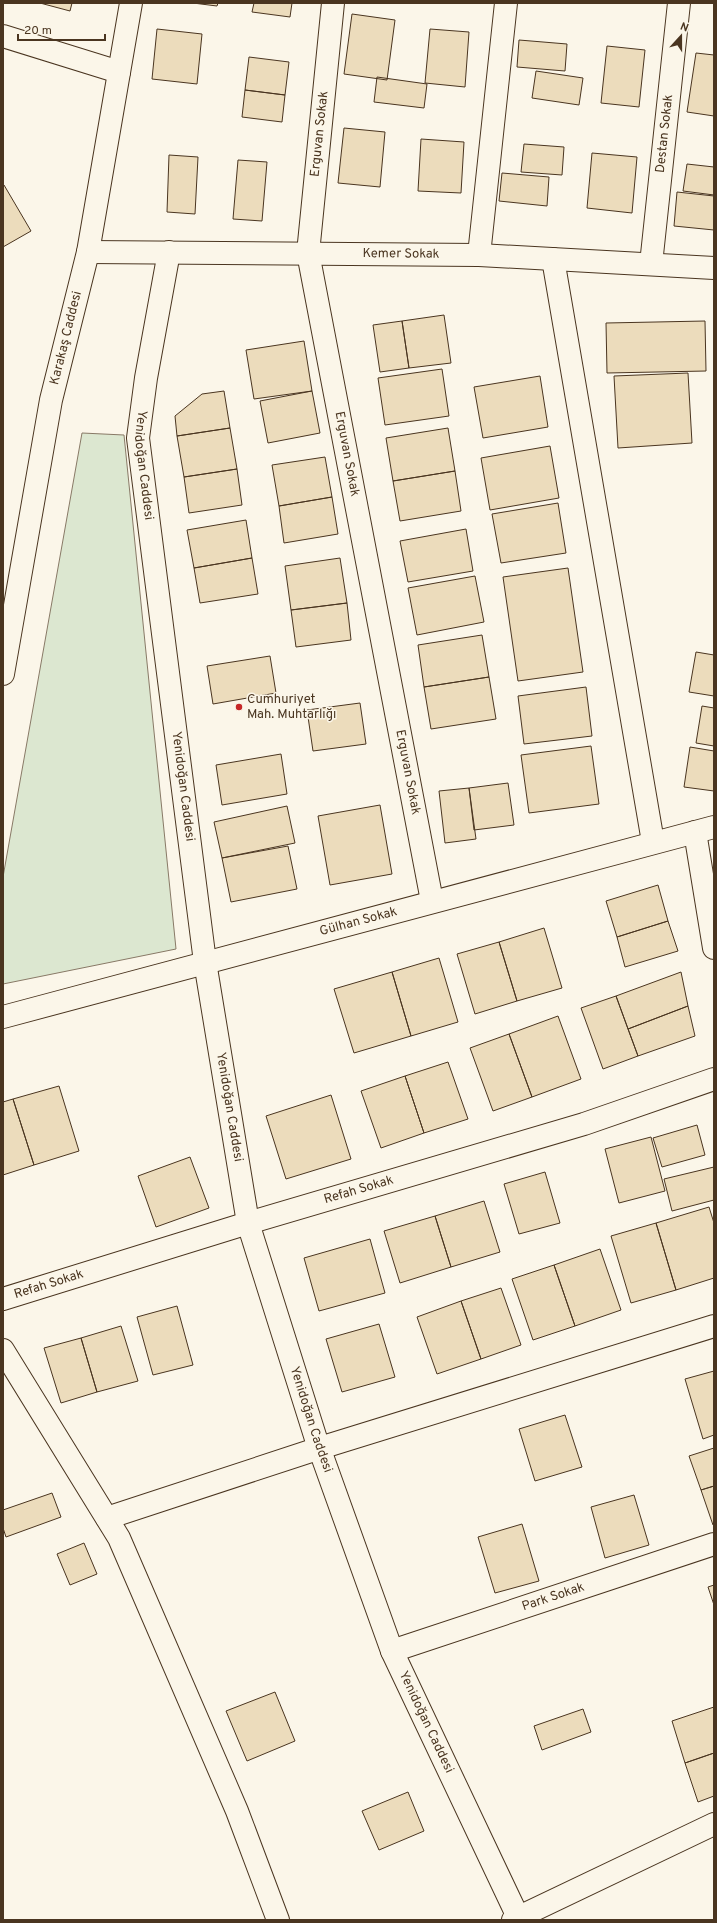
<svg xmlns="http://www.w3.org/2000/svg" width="717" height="1923" viewBox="0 0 717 1923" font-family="Overpass,sans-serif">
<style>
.green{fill:#dce7d0;stroke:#887966}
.building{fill:#ecdcbc;stroke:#4a3520}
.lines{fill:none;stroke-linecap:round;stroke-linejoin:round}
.minor-casing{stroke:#4a3520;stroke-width:24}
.minor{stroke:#fbf6e9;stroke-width:22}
.poi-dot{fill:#c62828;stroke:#fbf6e9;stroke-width:1.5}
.labels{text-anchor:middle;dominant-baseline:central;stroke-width:3;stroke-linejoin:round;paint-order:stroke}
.street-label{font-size:13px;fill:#4a3520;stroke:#fbf6e9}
.poi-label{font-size:13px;fill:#4a3520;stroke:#fbf6e9;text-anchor:start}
</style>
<rect width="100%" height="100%" fill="#fbf6e9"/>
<!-- green -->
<path class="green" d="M82,433L124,435L176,949L3,984V877Z"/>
<!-- building -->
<path class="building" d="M40,3H72L70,11Z
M193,3H218L217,6Z
M254,3H292L290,17L252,12Z
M352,14L395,20L387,80L344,74Z
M157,29L202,34L197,84L152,79Z
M430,29L469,32L465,87L425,83Z
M519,40L567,44L565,71L517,67Z
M607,46L645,50L639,107L601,103Z
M696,53L714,55V116L687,112Z
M249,57L289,62L285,95L245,90Z
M536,71L583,78L579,105L532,98Z
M377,77L427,84L424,108L374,102Z
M245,90L285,95L282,122L242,117Z
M344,128L385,132L380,187L338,183Z
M421,139L464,142L461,193L418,191Z
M524,144L564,147L562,175L521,172Z
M592,153L637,157L632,213L587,208Z
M169,155L198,157L195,214L167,212Z
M238,160L267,162L262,221L233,219Z
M687,164L714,167V195L683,191Z
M502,173L549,177L547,206L499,201Z
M4,185L31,231L3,247V186Z
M677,192L714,196V230L674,226Z
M444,315L451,363L409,368L402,321Z
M402,321L409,368L380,372L373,325Z
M705,321L706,371L607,373L606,323Z
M304,341L312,391L254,399L246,350Z
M442,369L449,416L385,425L378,378Z
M688,373L692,443L618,448L614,376Z
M540,376L548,427L483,438L474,387Z
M224,391L230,428L177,436L175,416L202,394Z
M312,391L320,433L268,443L260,401Z
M230,428L237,469L184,477L177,436Z
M448,428L455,471L393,481L386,438Z
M550,446L559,498L490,510L481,458Z
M325,457L332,497L279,506L272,465Z
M237,469L242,505L189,513L184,477Z
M455,471L461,511L400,521L393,481Z
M332,497L338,534L284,543L279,506Z
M558,503L566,553L501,563L492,514Z
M246,520L252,558L194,568L187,530Z
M466,529L473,571L408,582L400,541Z
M252,558L258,594L200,603L194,568Z
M340,558L347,603L291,610L285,566Z
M568,568L583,672L518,681L503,577Z
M475,576L484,622L417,635L408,588Z
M347,603L351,640L296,647L291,610Z
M482,635L489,677L424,687L418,645Z
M696,652L714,655V696L689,692Z
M270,656L276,693L213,704L207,666Z
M489,677L496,719L431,729L424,687Z
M586,687L592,736L524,744L518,696Z
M360,703L366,744L313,751L307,710Z
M702,706L714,708V746L696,743Z
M591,746L599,804L529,813L521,755Z
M690,747L714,751V791L684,787Z
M281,754L287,794L222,805L216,765Z
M508,783L514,825L474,830L469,788Z
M469,788L476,839L445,843L439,791Z
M380,805L392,874L330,885L318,816Z
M287,806L295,843L222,858L214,822Z
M288,846L297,889L231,902L222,858Z
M658,885L668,921L617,937L606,901Z
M668,921L678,951L625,967L617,937Z
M544,928L562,988L517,1001L499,942Z
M499,942L517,1001L475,1014L457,954Z
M439,958L458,1022L411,1036L392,972Z
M392,972L411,1036L354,1053L334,989Z
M681,972L688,1006L628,1029L616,996Z
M616,996L638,1056L603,1069L581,1008Z
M688,1006L695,1036L638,1056L628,1029Z
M558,1016L581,1079L532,1097L509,1034Z
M509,1034L532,1097L493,1111L470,1048Z
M448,1062L468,1119L424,1133L405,1076Z
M405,1076L424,1133L381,1148L361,1091Z
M59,1086L79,1151L34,1165L13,1099Z
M331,1095L351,1159L286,1179L266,1116Z
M13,1099L34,1165L3,1175V1102Z
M697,1125L705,1155L662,1167L653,1138Z
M651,1137L665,1191L619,1203L605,1149Z
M190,1157L209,1208L156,1227L138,1176Z
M714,1167V1200L672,1211L664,1179Z
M545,1172L560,1223L519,1234L504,1184Z
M484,1201L500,1252L451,1267L435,1216Z
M709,1207L714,1223V1278L676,1290L656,1223Z
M435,1216L451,1267L400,1283L384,1231Z
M656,1223L676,1290L631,1303L611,1236Z
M370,1239L385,1293L319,1311L304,1258Z
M600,1249L621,1310L575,1326L554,1265Z
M554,1265L575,1326L533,1340L512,1279Z
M501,1288L521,1345L481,1359L461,1301Z
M461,1301L481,1359L437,1374L417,1317Z
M177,1306L193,1365L153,1375L137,1317Z
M379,1324L395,1377L342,1392L326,1339Z
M121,1326L138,1381L97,1392L81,1338Z
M81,1338L97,1392L61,1403L44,1348Z
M714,1371V1435L703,1439L685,1379Z
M565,1415L582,1467L535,1481L519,1429Z
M714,1448V1486L701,1490L689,1456Z
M714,1486V1525H713L701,1490Z
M52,1493L61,1517L6,1537L3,1528V1510Z
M634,1495L649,1545L605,1558L591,1507Z
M522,1524L539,1581L495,1593L478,1537Z
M84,1543L97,1574L70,1585L57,1554Z
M714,1585V1605L708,1587Z
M275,1692L295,1741L247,1761L226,1711Z
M714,1707V1753L685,1763L672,1721Z
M583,1709L591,1732L542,1750L534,1726Z
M714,1753V1796L698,1802L685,1763Z
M408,1792L424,1831L379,1850L362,1811Z"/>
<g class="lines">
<!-- minor casing -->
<g class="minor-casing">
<g id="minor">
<path id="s1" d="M333,3L308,253L432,901"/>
<path d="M3,36L119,72"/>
<path id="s2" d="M88,252L479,255L714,268"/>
<path id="s3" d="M169,252L146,378L138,438L205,962L248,1223L316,1439L392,1651L518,1917"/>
<path d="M479,255L506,3"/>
<path d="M553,259L653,842"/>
<path id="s4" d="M651,264L679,3"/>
<path id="s5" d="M3,674L51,400L88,252L131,3"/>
<path d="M695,832L714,948"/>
<path id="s6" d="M3,1017L714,827"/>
<path id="s7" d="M3,1299L248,1223L584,1124L714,1079"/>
<path d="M3,1350L119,1538L237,1811L278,1920"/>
<path d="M107,1518L320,1448L714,1326"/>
<path id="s8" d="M392,1651L714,1544"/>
<path d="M513,1920L714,1824"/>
</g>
</g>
<!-- minor -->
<use href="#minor" class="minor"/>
</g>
<!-- markers -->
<circle class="poi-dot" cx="239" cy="707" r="4"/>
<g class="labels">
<!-- street labels -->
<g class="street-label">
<text transform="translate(320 134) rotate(-84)">Erguvan Sokak</text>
<text stroke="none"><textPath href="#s4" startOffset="131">Destan Sokak</textPath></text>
<text stroke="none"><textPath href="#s2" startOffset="313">Kemer Sokak</textPath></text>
<text stroke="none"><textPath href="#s5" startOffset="342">Karakaş Caddesi</textPath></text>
<text stroke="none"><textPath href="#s1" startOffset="456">Erguvan Sokak</textPath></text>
<text stroke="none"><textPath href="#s3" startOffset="216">Yenidoğan Caddesi</textPath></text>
<text stroke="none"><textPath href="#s1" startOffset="780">Erguvan Sokak</textPath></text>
<text stroke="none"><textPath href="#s3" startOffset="540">Yenidoğan Caddesi</textPath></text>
<text stroke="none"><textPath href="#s6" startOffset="368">Gülhan Sokak</textPath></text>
<text stroke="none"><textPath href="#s3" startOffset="864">Yenidoğan Caddesi</textPath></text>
<text stroke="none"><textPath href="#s7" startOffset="372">Refah Sokak</textPath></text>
<text stroke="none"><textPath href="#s7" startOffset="48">Refah Sokak</textPath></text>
<text stroke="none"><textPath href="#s3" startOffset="1188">Yenidoğan Caddesi</textPath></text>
<text stroke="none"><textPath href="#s8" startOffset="170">Park Sokak</textPath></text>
<text stroke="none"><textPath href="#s3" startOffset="1512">Yenidoğan Caddesi</textPath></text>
</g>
<!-- poi labels -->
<g class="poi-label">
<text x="247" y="700">Cumhuriyet<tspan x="247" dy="15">Mah. Muhtarlığı</tspan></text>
</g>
</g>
<!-- border -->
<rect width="717" height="1923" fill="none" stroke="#4a3520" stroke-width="8"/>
<!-- north arrow -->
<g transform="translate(681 36) rotate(21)" stroke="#fbf6e9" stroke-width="3" paint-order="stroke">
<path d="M0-3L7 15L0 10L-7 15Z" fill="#4a3520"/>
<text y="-6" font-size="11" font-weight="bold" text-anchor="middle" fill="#4a3520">N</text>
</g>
<!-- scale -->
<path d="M18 34v6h87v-6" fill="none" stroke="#4a3520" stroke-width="2"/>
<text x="24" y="34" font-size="12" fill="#4a3520" stroke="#fbf6e9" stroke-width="3" paint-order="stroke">20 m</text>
</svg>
